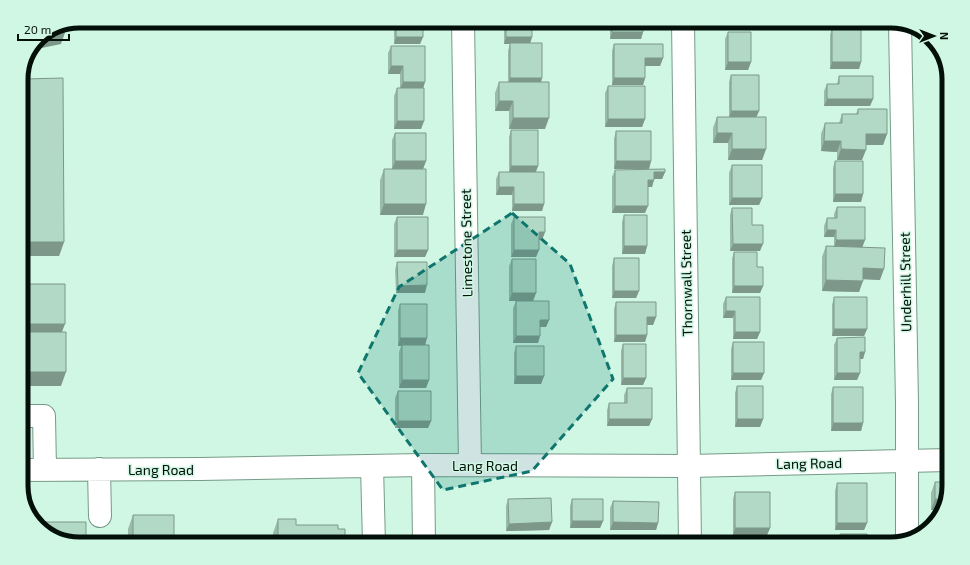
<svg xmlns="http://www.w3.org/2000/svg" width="970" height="565" viewBox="0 0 970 565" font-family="'Exo 2',sans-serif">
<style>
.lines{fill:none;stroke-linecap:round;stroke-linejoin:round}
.minor-casing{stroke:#769b88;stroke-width:24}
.minor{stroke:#fff;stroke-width:22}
.wall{fill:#99bba9}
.shaded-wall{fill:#7d988a}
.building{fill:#b2d9c5;stroke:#7d988a}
.marked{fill:#0f766e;fill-opacity:0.2;stroke:#0f766e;stroke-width:3;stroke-dasharray:8 5;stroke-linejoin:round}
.labels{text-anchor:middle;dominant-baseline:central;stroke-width:3;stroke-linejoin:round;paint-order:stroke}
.street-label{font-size:14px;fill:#03100a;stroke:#d0f7e3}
.rim{fill:none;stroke:#03100a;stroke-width:5}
</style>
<rect width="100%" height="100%" fill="#d0f7e3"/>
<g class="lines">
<!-- minor casing -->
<g class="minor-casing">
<path id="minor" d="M463,21L470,465
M683,21L690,544
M900,23L907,403V540
M21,416H44L45,470
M423,465L424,544
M372,466L374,544
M99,469L100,516
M21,470L200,469L423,465L689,466L949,460"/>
</g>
<!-- minor -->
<use href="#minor" class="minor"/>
</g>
<!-- wall -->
<path class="wall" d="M394,21H423V37L420,44H394Z
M504,21H543L541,28H532V37L530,43L542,78L541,82L545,129H509V111H495V93L499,82H508V51L510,44H504Z
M610,21H647V22L645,29H643V32L641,39H610Z
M732,21H765L762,29L732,28Z
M832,28L861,62L859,69H830V35Z
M728,32L751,62L748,70H725V39Z
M614,44L663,58L660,66H645V78L643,85H612V51Z
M391,46L423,88L424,121L421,129H394V96L397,88H400V74H388V53Z
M731,75L759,111L756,117L766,149L762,160H728V143H713V128L717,117H729V82Z
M839,76L873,99L870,106H824V91L827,84H837Z
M23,79L64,242L59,256H21V84Z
M608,86L645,119L642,127H605V93Z
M858,109L887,134L883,145H866L862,160H837V152L821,151V134L825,123H839L842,114H856Z
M511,130L538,166L536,172L544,204L542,211H512V195H496V179L499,172H509V137Z
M616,131L651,161L649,169H614V139Z
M395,133L426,161L423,169H392V140Z
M835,161L863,194L861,202H833V168Z
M732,165L762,198L759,205H729V173Z
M384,169L423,215H380V180Z
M615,170L665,172L662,179H654L652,187H648L645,213H612V177Z
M949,170V203H948V172Z
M837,207L865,240L862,247L880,280L863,279L859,292L822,291V257L826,246H834V237H824V226L827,218H834V214Z
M732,208L752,225L760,251H730V215Z
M624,215L647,246L645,254H622V222Z
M397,217L428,250L425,257H394V224Z
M514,217L545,232L542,240H539V250L536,257H511V224Z
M734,252L757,267L763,286L760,293H732V259Z
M614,258L639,291L636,298H612V266Z
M512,259L536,293L533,301L549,320L546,327H540V336L538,343H513V308L516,301H509V266Z
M397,262L425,293H396L395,270Z
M726,297L760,332L757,339H733V318H723V304Z
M834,297L867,329L864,336H832V305Z
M616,302L656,317L653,325H647V335L645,342H614V309Z
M400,304L425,345L429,380L426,388H399V352L401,346H398V311Z
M837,338L865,352L863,359H860V373L857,380H834V345Z
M733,342L764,373L761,380H731V349Z
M623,344L646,378L643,385H621V351Z
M516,346L544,376L541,384H514V353Z
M737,386L763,419L760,427H735V393Z
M833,387L863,423L861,431H831V394Z
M627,388L652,419L649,426H607V410L609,403H624V395Z
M398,391L431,421L428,428H395V398Z
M935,482L943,510H931V493Z
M837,483L867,523L864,530H835V491Z
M735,492L770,528L767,535H733V499Z
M508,499L552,522L549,530L506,531V506Z
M572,499L603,521L600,528H570V506Z
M613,501L658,523L656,530H610V508Z
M133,515L174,544H128V529Z
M278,519L296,525L338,529L345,544H273V533Z
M840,534L867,544H838V541Z
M732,536L762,544H729Z"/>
<!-- shaded-wall -->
<path class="shaded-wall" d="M532,21H543L541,28H530Z
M734,21H765L762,29L732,28Z
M643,22H647L645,29H641Z
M66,30L61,44L32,50L38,38L45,35Z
M612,32H643L641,39H610Z
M396,37H423L420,44H394Z
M506,37H532L530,44H504Z
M645,58H663L660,66H643Z
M728,62H751L748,70H725Z
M832,62H861L859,69H830Z
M391,66H403L400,74H388Z
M510,78H542L540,86H508Z
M614,78H645L643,85H612Z
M403,82H425L423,89H400Z
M827,99H873L870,106H824Z
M499,101H513L509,111H495Z
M731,111H759L756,118H729Z
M513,118H549L545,129H509Z
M608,119H645L642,127H605Z
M397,121H424L421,129H394Z
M717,133H732L728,143H713Z
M866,134H887L883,145H862Z
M824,141H841L837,152L821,151Z
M732,149H766L762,160H728Z
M841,149L866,150L862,160H837Z
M395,161H426L423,169H392Z
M616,161H651L649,169H614Z
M511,166H538L535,173H509Z
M654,172H665L662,179H652Z
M648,180H654L652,187H645Z
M499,187H514L512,195H496Z
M835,194H863L861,202H833Z
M732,198H762L759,205H729Z
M384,204H426L423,215H380Z
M514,204H544L542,211H512Z
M615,206H648L645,213H612Z
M827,230H836L834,237H824Z
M539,232H545L542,240H536Z
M836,240H865L862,248H834Z
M24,242H64L59,256H21V251Z
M733,244H763L760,251H730Z
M624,246H647L645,254H622Z
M397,250H428L425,257H394Z
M514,250H539L536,257H511Z
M863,268L884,269L880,280L859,279Z
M826,280L863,281L859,292L822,291Z
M427,285L425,293H396L398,286Z
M734,286H763L760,293H732Z
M614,291H639L636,298H612Z
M512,293H536L533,301H509Z
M726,311H735L733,318H723Z
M647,317H656L653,325H645Z
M540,320H549L546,327H538Z
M21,324H65L60,337H21Z
M834,329H867L864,336H832Z
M735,332H760L757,339H733Z
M616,335H647L645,342H614Z
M516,336H540L538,343H513Z
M400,338H427L425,346H398Z
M860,352H865L863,359H857Z
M21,372H66L61,386H21Z
M733,373H764L761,380H731Z
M837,373H860L857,380H834Z
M516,376H544L541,384H514Z
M623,378H646L643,385H621Z
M402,380H429L426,388H399Z
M609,419H652L649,426H607Z
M737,419H763L760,427H735Z
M398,421H431L428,428H395Z
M833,423H863L861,431H831Z
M935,499H946L943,510H931Z
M572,521H603L600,528H570Z
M552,522L549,530L506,531L509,524Z
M613,522L658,523L656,530H610Z
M837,523H867L864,530H835Z
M735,528H770L767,535H733Z"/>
<!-- building -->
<path class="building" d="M396,21H423V37H396Z
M506,21H532V37H506Z
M612,21H647V22H643V32H612Z
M65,27L66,30L45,35Z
M832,28H861V62H832Z
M728,32H751V62H728Z
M510,43H542V78H510Z
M614,44H663V58H645V78H614Z
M391,46H425V82H403V66H391Z
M731,75H759V111H731Z
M839,76H873V99H827V84H839Z
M63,78L64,242H24L23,79Z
M499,82H549V118H513V101H499Z
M608,86H645V119H608Z
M397,88H424V121H397Z
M858,109H887V134H866V150L841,149V141H824L825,123H842V114H858Z
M717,117H766V149H732V133H717Z
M511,130H538V166H511Z
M616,131H651V161H616Z
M395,133H426V161H395Z
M835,161H863V194H835Z
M732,165H762V198H732Z
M384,169H426V204H384Z
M665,169V172H654V180H648V206H615V170Z
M499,172H544V204H514V187H499Z
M837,207H865V240H836V230H827V218H837Z
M732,208H752V225H763V244H733Z
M624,215H647V246H624Z
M397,217H428V250H397Z
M514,217H545V232H539V250H514Z
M826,246L885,248L884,269L863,268V281L826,280Z
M734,252H757V267H763V286H734Z
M614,258H639V291H614Z
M512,259H536V293H512Z
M397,262H427V285L398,286Z
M21,284H65V324H21Z
M726,297H760V332H735V311H726Z
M834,297H867V329H834Z
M516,301H549V320H540V336H516Z
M616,302H656V317H647V335H616Z
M400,304H427V338H400Z
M21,332H66V372H21Z
M865,337V352H860V373H837V338Z
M733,342H764V373H733Z
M623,344H646V378H623Z
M402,345H429V380H402Z
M516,346H544V376H516Z
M737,386H763V419H737Z
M833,387H863V423H833Z
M627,388H652V419H609V403H627Z
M398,391H431V421H398Z
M935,482H949V486L946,499H935Z
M837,483H867V523H837Z
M735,492H770V528H735Z
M551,498L552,522L509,524L508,499Z
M572,499H603V521H572Z
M613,501L659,502L658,523L613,522Z
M133,515H174V544H133Z
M278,519H296V525H338V529H345V544H278Z
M35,522H86V544H79L50,536Z
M840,534H867V544H840Z
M732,536H762V544H732Z
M453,538H492V544H453Z"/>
<!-- marked area -->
<path class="marked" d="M512,213L570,264L613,379L532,471L443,490L358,373L399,287Z"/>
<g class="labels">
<!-- street labels -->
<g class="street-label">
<text transform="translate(466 243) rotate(-91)">Limestone Street</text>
<text transform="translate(905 282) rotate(-91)">Underhill Street</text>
<text transform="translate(686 283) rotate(-91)">Thornwall Street</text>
<text transform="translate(809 463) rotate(-1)">Lang Road</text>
<text x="485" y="465">Lang Road</text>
<text x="161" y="469">Lang Road</text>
</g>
</g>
<!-- crop -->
<path d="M0 0H970V565H0ZM79 28H891A51 51 0 0 1 942 79V486A51 51 0 0 1 891 537H79A51 51 0 0 1 28 486V79A51 51 0 0 1 79 28Z" fill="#d0f7e3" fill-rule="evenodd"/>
<path class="rim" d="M79 28H891A51 51 0 0 1 942 79V486A51 51 0 0 1 891 537H79A51 51 0 0 1 28 486V79A51 51 0 0 1 79 28Z"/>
<!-- north arrow -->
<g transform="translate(934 36) rotate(90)" stroke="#d0f7e3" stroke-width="3" paint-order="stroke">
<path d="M0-3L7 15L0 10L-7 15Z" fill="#03100a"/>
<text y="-6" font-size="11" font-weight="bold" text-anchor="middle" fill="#03100a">N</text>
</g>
<!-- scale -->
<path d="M18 34v6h51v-6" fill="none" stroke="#03100a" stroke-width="2"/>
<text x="24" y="34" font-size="12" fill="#03100a" stroke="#d0f7e3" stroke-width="3" paint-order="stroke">20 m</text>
</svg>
